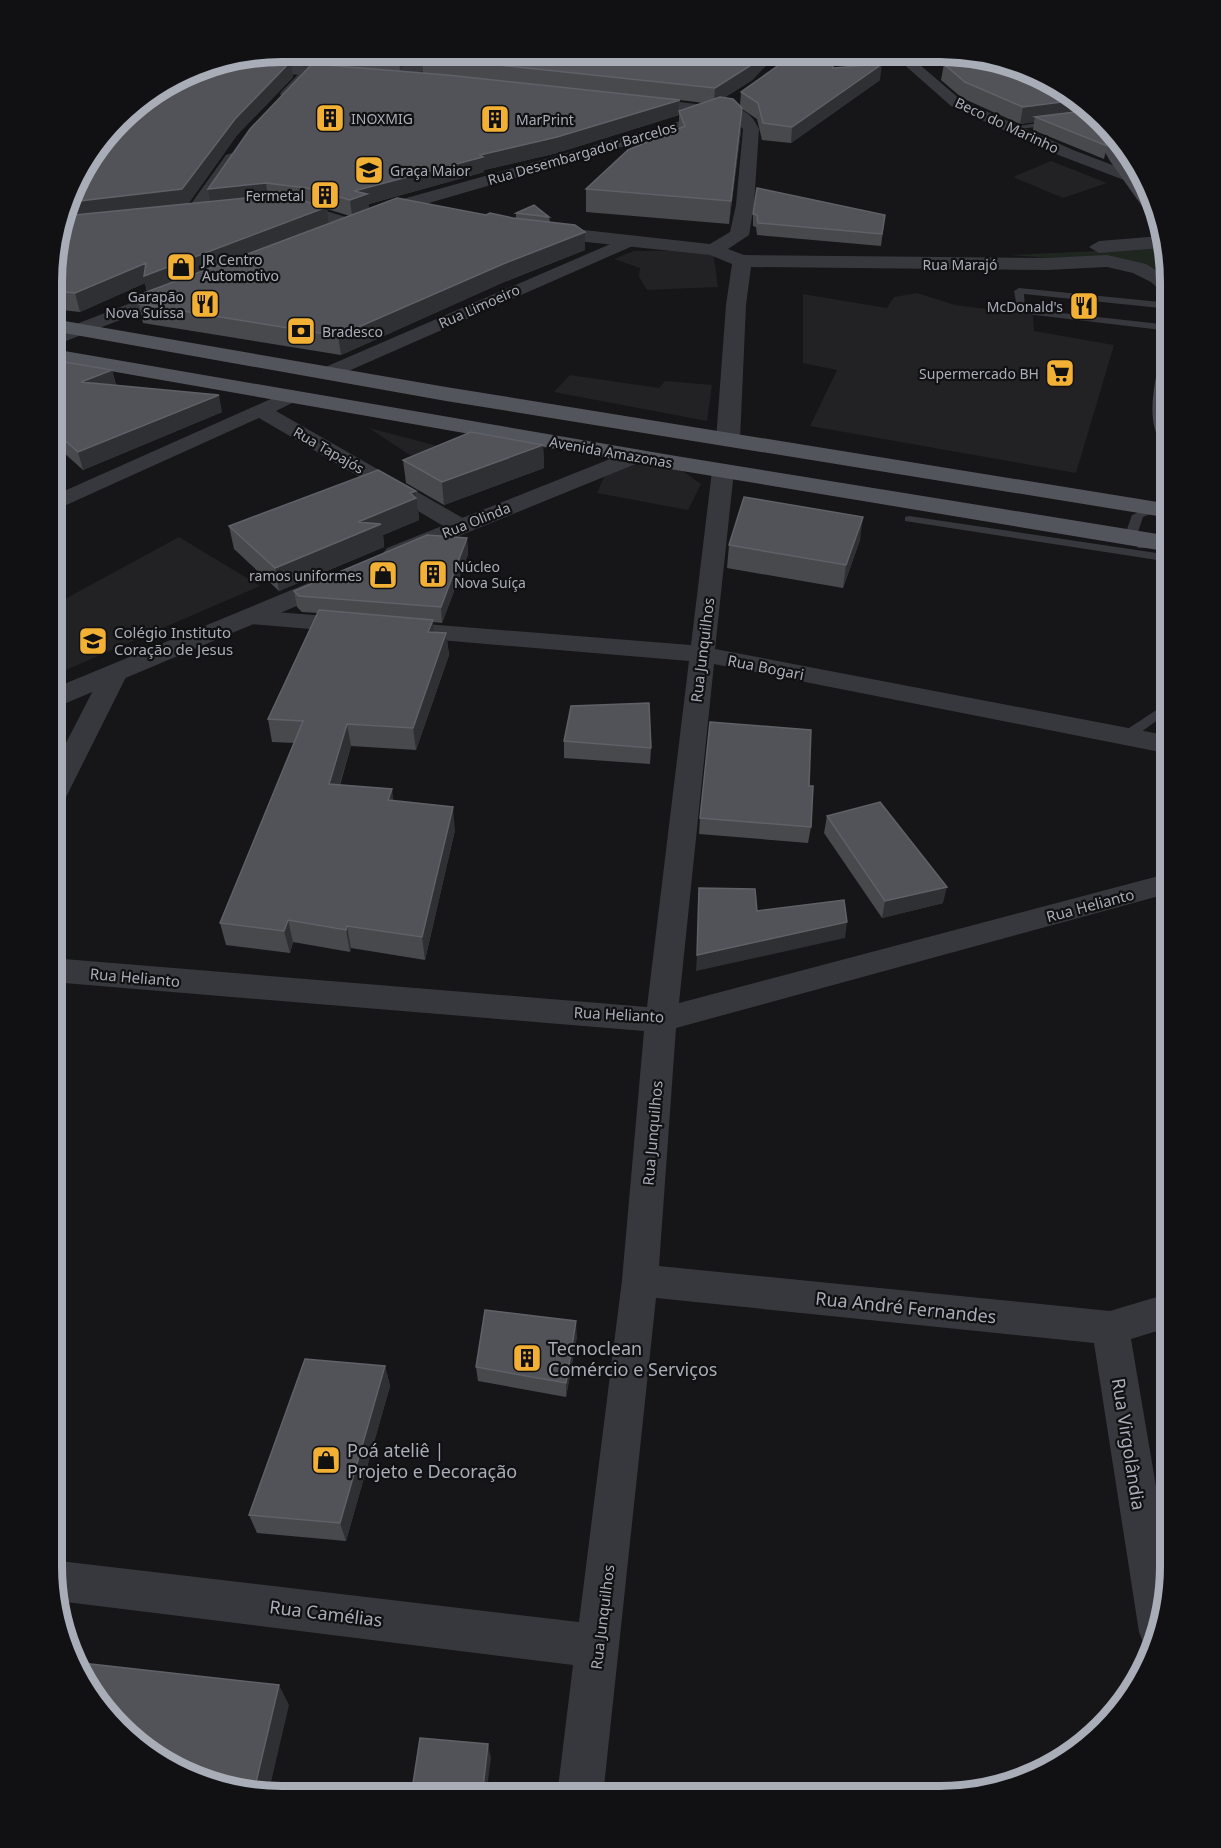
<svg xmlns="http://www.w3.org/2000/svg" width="1221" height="1848" viewBox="0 0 1221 1848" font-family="'Noto Sans',sans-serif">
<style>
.built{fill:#222225}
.green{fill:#1e261f}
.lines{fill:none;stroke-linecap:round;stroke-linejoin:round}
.service{fill:#37383d;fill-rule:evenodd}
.minor{fill:#37383d;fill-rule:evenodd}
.tertiary{fill:#37383d;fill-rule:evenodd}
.secondary{fill:#45474d;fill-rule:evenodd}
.primary{fill:#53555c;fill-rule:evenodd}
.wall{fill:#47494d;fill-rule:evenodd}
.shaded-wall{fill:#2f3033}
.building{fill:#525359;stroke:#5f6168;stroke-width:1.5}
.labels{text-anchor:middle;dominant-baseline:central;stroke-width:4.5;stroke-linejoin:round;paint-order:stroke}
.far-poi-label{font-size:14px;fill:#a8adb8;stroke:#111113;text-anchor:start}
.far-street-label{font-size:14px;fill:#a8adb8;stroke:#111113}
.poi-label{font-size:15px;fill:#a8adb8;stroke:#111113;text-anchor:start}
.street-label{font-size:15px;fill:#a8adb8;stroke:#111113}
.near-street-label{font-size:18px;fill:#a8adb8;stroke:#111113}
.near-poi-label{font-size:18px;fill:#a8adb8;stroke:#111113;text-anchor:start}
.rim{fill:none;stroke:#a8adb8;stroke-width:8}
</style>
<rect width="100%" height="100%" fill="#161618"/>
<!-- built -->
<path class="built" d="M1051,161L1107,183L1063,198L1013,177Z
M713,250L718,287L647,290L639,277L640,268L614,259L634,251Z
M917,293L955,305L1033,315L1034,331L1114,345L1076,473L810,426L837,370L803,363V294L887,308L894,297Z
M570,375L659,388L665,381L712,385L707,421L554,392Z
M369,428L472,455L434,471Z
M670,462L701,484L688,510L597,493L605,475L629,465Z
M179,537L260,586L52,676V606Z"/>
<!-- green -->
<path class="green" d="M1160,248L1165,262L1162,274L1148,266L1010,255Z"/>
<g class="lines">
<!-- service -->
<path class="service" d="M1052,121L1055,125L1009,130L1005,128Z
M1019,288L1170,303V309L1024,294L1025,309L1170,325V331L1018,313L1014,291Z
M1170,499V506L1143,517L1138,532L1148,546L1146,548H1138L1126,532L1132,515Z
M909,516L1170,555V562L905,521V517Z
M1170,701V711L1130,740H1120L1118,737L1120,734Z"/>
<!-- minor -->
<path class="minor" d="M321,51H336L292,97H282L280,94L282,91Z
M891,53H906L961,100L1073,150L1136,174L1138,177L1130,182L1124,180L1061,156L951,106Z
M716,107L721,109L724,112L701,124L415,207H403L401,203L403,199L691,118Z
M232,153L240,158L200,216H188L186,212L188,208L226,155Z
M287,204L309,206L356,220L359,224L350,229L307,216L281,213L279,209Z
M629,236L638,241L635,245L337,376H323L320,372L323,368Z
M291,390L298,392L301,396L298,400L276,411L468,521L471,526L468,531H452L259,418L53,511V496Z
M723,464L731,466L734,471L715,649L1170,736V754L714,664L679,1003L1170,873V893L676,1028L659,1266L1110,1311L1170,1293V1327L1131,1339L1169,1563C1169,1591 1165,1626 1153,1651L1145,1647L1139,1632L1094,1343L656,1298L603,1796H557L573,1665L58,1601L51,1560L579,1622L622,1280L644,1031L52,982V958L647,1007L689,661L250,624L241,622L238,617L241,612L250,610L691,645L712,471L715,466Z
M114,667L123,669L127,675L66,797L62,804L52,806V770L101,675L105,669Z"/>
<!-- tertiary -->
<path class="tertiary" d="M459,52H469L472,55L469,58C451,63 376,89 364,75L372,70L405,66Z
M224,61L349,69L357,74L349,79L200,67Z
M637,97L738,109C749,112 754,119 759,129L754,205L749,235L728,249L744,255L1047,258L1107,255L1146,264L1169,278L1170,295L1163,293L1151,282L1133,273L1107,267L1047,270L751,267L746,305L740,440L736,445H720L716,440L726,305L732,264L710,255L539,237L529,231L539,225L710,244L730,232L736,205L743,129L733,118L631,105L629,102L631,99Z
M1161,236L1162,248L1099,253L1089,247L1099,241Z
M180,284L187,286L190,290L187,294L53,346V333Z
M635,449L643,451L647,456L643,461L405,558L396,561L387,558L383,553L387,548Z
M335,572L344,574L348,580L344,586L52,709V689Z"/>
<!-- secondary -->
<path class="secondary" d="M1082,101L1106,124L1153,195L1157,217L1149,216L1110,161L1078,105Z
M1170,353V446L1162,444C1145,420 1155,386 1159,359L1162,354Z"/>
<!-- primary -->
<path class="primary" d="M53,319L446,387L1170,504V518L446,401L53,331Z
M53,349L670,455L1170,536V552L670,469L53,361Z"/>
</g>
<!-- wall -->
<path class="wall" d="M281,51H318L305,64H291L293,77L237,135L188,204L210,201L325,65L323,51L779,52L752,80L724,98L740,106L741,92L833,68L880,80L791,143L762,140L757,119L742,109L741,130L729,224L586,212V189L679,129V115L557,153L484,170V172L369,204V208L486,215L516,219V213L549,217L550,222L585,232V250L504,282L341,355L143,323L139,304L147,292L145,283L80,312L53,309V251L207,63ZM422,60L423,73L400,71L403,65ZM680,100L704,103L680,111ZM327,209L350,216L329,224Z
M944,64L1078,100L1076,112L1107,146L1104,159L1033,130L1034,122L1020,124L962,98L941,80Z
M753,214L885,215L881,246L757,235L756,227L753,226Z
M53,360L112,370L116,385L222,412L83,470L53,443Z
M543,445L544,468L444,505L406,483L403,460Z
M416,491L419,520L383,535L384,547L279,591L234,549L229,526Z
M467,538L468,554L442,623L433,622L434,633H446L449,655L416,750L351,746L340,785L394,801L455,830L425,960L351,948L350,952L293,942L290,953L226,945L220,923L295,743L272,742L268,719L318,613L302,612L297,607L294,591Z
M860,540L843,588L727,568L729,545Z
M564,741L651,748L650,764L564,758Z
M809,786L811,827L808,843L699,834L700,818Z
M827,816L943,903L882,918L824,833Z
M577,1336L566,1397L478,1381L476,1367Z
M385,1366L390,1386L346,1541L257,1533L249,1515Z"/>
<!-- shaded-wall -->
<path class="shaded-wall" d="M303,51H318L305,64Z
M401,51H452L422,57V60L403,65L400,71L399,55Z
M765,52H779L752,80L714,104L715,88Z
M291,61L293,77L237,135L186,207L63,221L70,202L235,119Z
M882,64L880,80L791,143L792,127Z
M680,100L679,115L557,153L484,170V172L369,204V210L352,216L350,200L354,191L480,155Z
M1078,100L1075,116L1035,117L1034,122L1020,124L1023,107Z
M742,108L741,130L729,224L731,201Z
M266,183L268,199L211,205L208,189Z
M327,207L329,225L148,294L145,283L80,312L75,293L146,263Z
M585,232V250L504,282L341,355L338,336L503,264Z
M112,370L116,387L81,382Z
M219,395L222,412L83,470L78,452Z
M543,445L544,468L444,505L442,482Z
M416,491L419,520L383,535L384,547L279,591L275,568L410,493Z
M863,517L860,540L843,588L846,565Z
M467,538L468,554L442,623L441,607Z
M433,620L435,642L428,632Z
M446,633L449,655L416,750L413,728Z
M347,724L351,746L333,806L329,784Z
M392,789L395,811L388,800Z
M453,807L455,830L425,960L422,937Z
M947,887L943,903L882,918L885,901Z
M288,920L293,942L290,953L284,931Z
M847,922L845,938L696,971L697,955Z
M347,926L351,948L350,952L346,930Z
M576,1321L577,1336L566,1397V1383Z
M385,1366L390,1386L346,1541L340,1523Z
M279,1685L289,1705L268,1795H253Z
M488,1744L491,1758L486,1796H482Z"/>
<!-- building -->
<path class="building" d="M337,51H401L399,55Z
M443,51L765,52L753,64L715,88L422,57Z
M789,52L831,53L833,68L882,64L792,127L763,123L758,103L741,92L776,67Z
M244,57L291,61L235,119L182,189L70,202L82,166L130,108L207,63Z
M312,64L447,75L680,100L557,137L480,155L483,157L354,191L367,194L350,200L307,188L266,183L208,189L250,129Z
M944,64L1040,76L1076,96L1078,100L1023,107L965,82Z
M720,97L733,99L742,108L731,201L586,189L628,150L685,126L679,111Z
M1083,111L1107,146L1035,117Z
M757,188L885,215L882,234L758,223L757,215L753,214Z
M265,196L304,201L327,207L144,276L146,263L75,293L53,291V251L65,216Z
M397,198L486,215L490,213L513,218L575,225L585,232L503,264L338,336L139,304L141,294Z
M534,205L549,217L516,213Z
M53,360L112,370L81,382L219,395L78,452L53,430Z
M471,432L543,445L442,482L403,460Z
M378,470L416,491L410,493L416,498L358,522L381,524L275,568L229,526Z
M744,497L863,517L846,565L729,545Z
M427,535L467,538L441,607L299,596L294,591Z
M319,610L433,620L428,632L446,633L413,728L347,724L329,784L392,789L388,800L453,807L422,937L347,926L346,930L288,920L284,931L220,923L303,721L268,719Z
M649,703L651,748L564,741L571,706Z
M710,722L811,730L809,786H813L811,827L700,818Z
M880,802L947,887L885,901L827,816Z
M699,888L755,889L757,911L844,900L847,922L697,955Z
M485,1310L576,1321L566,1383L476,1367Z
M305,1359L385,1366L340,1523L249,1515Z
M73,1662L279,1685L253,1795L193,1780L141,1750L99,1707Z
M420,1738L488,1744L482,1796H411Z"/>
<!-- icons -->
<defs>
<g id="building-square" transform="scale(1.5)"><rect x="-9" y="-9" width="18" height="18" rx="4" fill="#f2b134" stroke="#111113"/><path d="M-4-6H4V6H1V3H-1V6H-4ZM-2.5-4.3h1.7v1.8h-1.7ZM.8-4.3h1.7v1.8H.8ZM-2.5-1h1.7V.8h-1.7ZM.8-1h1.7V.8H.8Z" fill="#111"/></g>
<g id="school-square" transform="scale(1.5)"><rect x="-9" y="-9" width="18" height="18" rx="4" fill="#f2b134" stroke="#111113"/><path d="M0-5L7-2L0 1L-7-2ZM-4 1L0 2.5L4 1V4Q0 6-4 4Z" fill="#111"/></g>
<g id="shop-square" transform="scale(1.5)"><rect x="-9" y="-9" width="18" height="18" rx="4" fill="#f2b134" stroke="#111113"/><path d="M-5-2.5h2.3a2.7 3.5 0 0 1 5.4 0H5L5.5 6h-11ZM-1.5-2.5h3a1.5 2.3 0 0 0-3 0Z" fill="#111"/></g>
<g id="restaurant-square" transform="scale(1.5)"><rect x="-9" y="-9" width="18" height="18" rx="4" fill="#f2b134" stroke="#111113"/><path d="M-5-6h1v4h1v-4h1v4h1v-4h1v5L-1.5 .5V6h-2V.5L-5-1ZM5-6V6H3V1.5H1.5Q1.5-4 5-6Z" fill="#111"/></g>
<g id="bank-square" transform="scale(1.5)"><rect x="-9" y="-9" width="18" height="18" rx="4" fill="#f2b134" stroke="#111113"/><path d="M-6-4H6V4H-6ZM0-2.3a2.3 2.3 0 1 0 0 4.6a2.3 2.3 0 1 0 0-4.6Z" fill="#111"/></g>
<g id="supermarket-square" transform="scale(1.5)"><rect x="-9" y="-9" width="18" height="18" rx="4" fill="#f2b134" stroke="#111113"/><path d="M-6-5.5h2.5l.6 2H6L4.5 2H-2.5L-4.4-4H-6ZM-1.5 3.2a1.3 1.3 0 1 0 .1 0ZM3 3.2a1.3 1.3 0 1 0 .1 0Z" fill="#111"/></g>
</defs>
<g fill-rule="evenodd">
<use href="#building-square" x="330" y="118"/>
<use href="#building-square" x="495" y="119"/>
<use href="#school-square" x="369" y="170"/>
<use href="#building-square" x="325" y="195"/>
<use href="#shop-square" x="181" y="267"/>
<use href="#restaurant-square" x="205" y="304"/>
<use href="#restaurant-square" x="1084" y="306"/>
<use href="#bank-square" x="301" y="331"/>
<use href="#supermarket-square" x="1060" y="373"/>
<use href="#building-square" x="433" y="574"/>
<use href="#shop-square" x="383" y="575"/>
<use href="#school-square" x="93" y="641"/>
<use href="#building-square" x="527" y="1358"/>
<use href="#shop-square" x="326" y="1460"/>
</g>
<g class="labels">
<!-- far-poi labels -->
<g class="far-poi-label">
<text x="351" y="118">INOXMIG</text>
<text x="516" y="119">MarPrint</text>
<text x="390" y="170">Graça Maior</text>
<text x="304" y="195" text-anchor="end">Fermetal</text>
<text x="202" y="259">JR Centro<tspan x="202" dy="16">Automotivo</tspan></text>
<text x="184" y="296" text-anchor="end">Garapão<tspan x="184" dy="16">Nova Suíssa</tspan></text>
<text x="1063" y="306" text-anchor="end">McDonald's</text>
<text x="322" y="331">Bradesco</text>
<text x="1039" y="373" text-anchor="end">Supermercado BH</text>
<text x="454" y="566">Núcleo<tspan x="454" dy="16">Nova Suíça</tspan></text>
<text x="362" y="575" text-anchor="end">ramos uniformes</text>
</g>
<!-- far-street labels -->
<g class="far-street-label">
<text transform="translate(1007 125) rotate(25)">Beco do Marinho</text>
<text transform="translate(582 153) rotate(-16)">Rua Desembargador Barcelos</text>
<text x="960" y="264">Rua Marajó</text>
<text transform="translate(479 306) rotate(-24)">Rua Limoeiro</text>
<text transform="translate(329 450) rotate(30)">Rua Tapajós</text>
<text transform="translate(611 452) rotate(10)">Avenida Amazonas</text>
<text transform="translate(476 520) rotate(-22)">Rua Olinda</text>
</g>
<!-- poi labels -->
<g class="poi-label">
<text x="114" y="632">Colégio Instituto<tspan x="114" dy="17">Coração de Jesus</tspan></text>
</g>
<!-- street labels -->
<g class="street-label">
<text transform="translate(702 650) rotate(-83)">Rua Junquilhos</text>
<text transform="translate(766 667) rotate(11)">Rua Bogari</text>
<text transform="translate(1090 905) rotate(-15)">Rua Helianto</text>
<text transform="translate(135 977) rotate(5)">Rua Helianto</text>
<text transform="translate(619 1014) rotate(3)">Rua Helianto</text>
<text transform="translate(652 1133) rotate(-85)">Rua Junquilhos</text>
<text transform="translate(602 1617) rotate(-83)">Rua Junquilhos</text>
</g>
<!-- near-street labels -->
<g class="near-street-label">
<text transform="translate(906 1307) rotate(6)">Rua André Fernandes</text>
<text transform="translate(1129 1444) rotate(81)">Rua Virgolândia</text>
<text transform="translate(326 1613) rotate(7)">Rua Camélias</text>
</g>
<!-- near-poi labels -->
<g class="near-poi-label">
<text x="548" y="1348">Tecnoclean<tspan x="548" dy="21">Comércio e Serviços</tspan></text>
<text x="347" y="1450">Poá ateliê |<tspan x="347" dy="21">Projeto e Decoração</tspan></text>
</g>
</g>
<!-- crop -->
<path d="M0 0H1221V1848H0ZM282 62H940A220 220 0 0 1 1160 282V1566A220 220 0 0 1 940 1786H282A220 220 0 0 1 62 1566V282A220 220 0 0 1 282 62Z" fill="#111113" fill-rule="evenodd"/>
<path class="rim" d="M282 62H940A220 220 0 0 1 1160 282V1566A220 220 0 0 1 940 1786H282A220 220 0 0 1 62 1566V282A220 220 0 0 1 282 62Z"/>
</svg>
